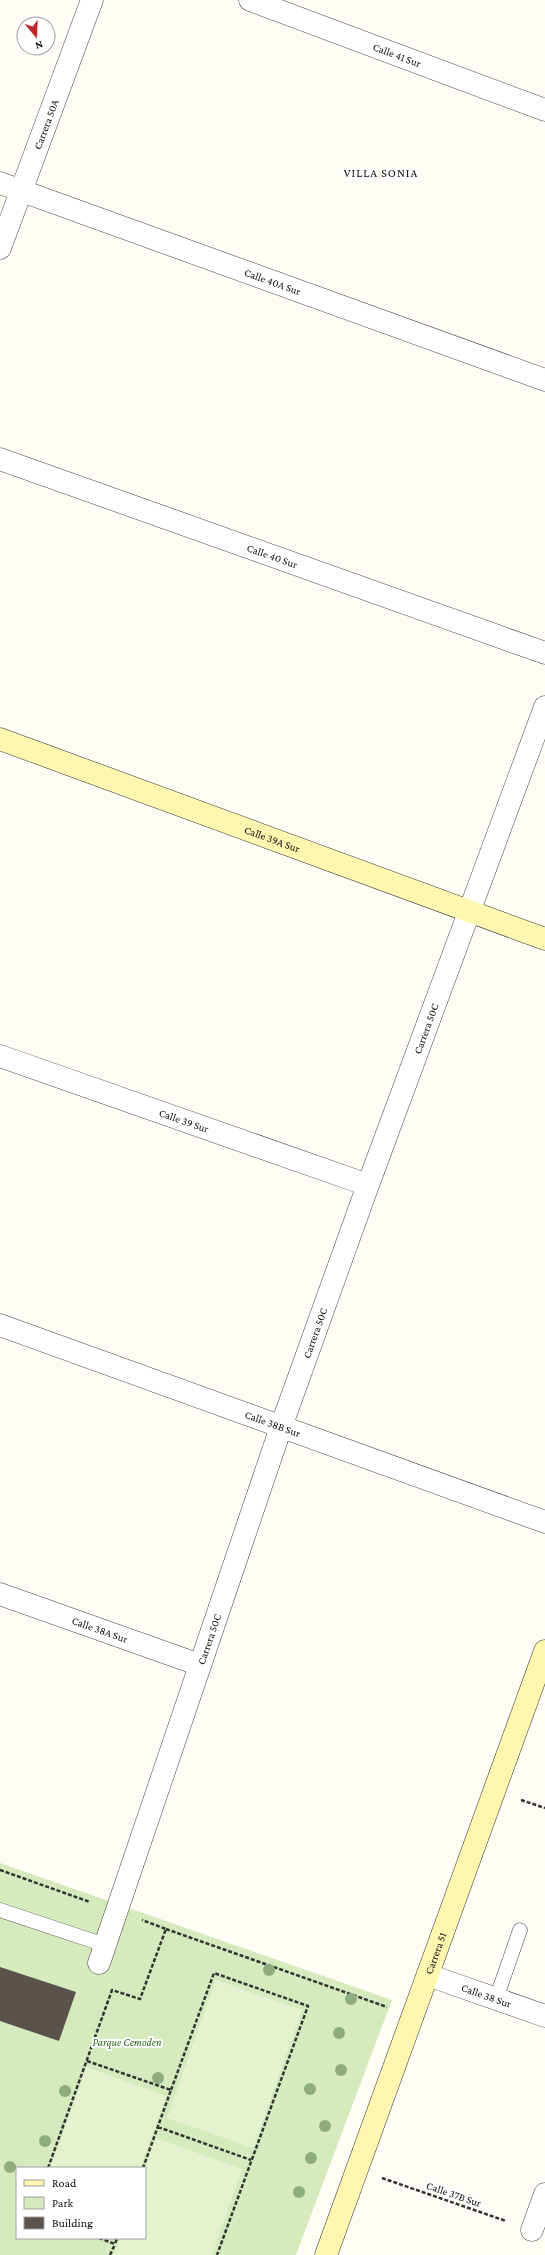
<svg xmlns="http://www.w3.org/2000/svg" width="545" height="2255" viewBox="0 0 545 2255" font-family="'Crimson Pro',serif">
<style>
.green{fill:#d5ebbd;fill-rule:evenodd}
.pitch{fill:#e6f2cf}
.building{fill:#5a524d}
.lines{fill:none;stroke-linecap:round;stroke-linejoin:round}
.lane-casing{stroke:#444;stroke-width:15}
.street-casing{stroke:#444;stroke-width:23}
.secondary-casing{stroke:#333;stroke-width:23}
.path{stroke:#333;stroke-width:2.5;stroke-dasharray:4 2;stroke-linecap:butt}
.lane{stroke:#fff;stroke-width:14}
.street{stroke:#fff;stroke-width:22}
.secondary{stroke:#fff6b0;stroke-width:22}
.tree{fill:#8dad7f}
.labels{text-anchor:middle;dominant-baseline:central;stroke-width:4;stroke-linejoin:round;paint-order:stroke}
.street-label{font-size:11px;fill:#111;stroke:#fff}
.park-label{font-size:11px;font-style:italic;fill:#2f6b1f;stroke:#fff}
.neighbourhood-label{font-size:12px;letter-spacing:1px;fill:#111;stroke:#fff}
</style>
<rect width="100%" height="100%" fill="#fffdf5"/>
<!-- green -->
<path class="green" d="M0,1863L392,2000L296,2255H0ZM17,2168H145V2238H17Z"/>
<!-- pitch -->
<path class="pitch" d="M216,1980L302,2010L253,2148L167,2118Z
M87,2067L166,2096L140,2168H50Z
M156,2138L242,2169L212,2255H114L120,2238H145V2168Z"/>
<!-- building -->
<path class="building" d="M0,1967L76,1992L59,2041L0,2021Z"/>
<g class="lines">
<!-- lane casing -->
<g class="lane-casing">
<path id="lane" d="M0,1910L105,1945
M496,1999L520,1930"/>
</g>
<!-- street casing -->
<g class="street-casing">
<g id="street">
<path id="s1" d="M250,0L545,110"/>
<path id="s2" d="M0,183L545,380"/>
<path id="s3" d="M0,248L92,0"/>
<path id="s4" d="M0,459L545,653"/>
<path id="s5" d="M0,1056L368,1185"/>
<path id="s6" d="M0,1325L545,1522"/>
<path id="s7" d="M0,1594L200,1665"/>
<path id="s8" d="M99,1963L281,1427L368,1185L545,707"/>
<path id="s9" d="M428,1975L545,2016"/>
<path d="M532,2230L545,2194"/>
</g>
</g>
<!-- secondary casing -->
<g class="secondary-casing">
<g id="secondary">
<path id="s10" d="M0,739L545,939"/>
<path id="s11" d="M326,2255L545,1651"/>
</g>
</g>
<!-- path -->
<path class="path" d="M521,1800L545,1808
M0,1870L90,1902
M166,1929L387,2007
M87,2061L171,2090L143,2168
M171,2090L214,1973L308,2006L217,2255
M158,2127L251,2160
M48,2168L112,1990L140,1999L166,1929L142,1920
M382,2178L506,2221
M99,2238L115,2244L117,2238
M110,2255L115,2244"/>
<!-- lane -->
<use href="#lane" class="lane"/>
<!-- street -->
<use href="#street" class="street"/>
<!-- secondary -->
<use href="#secondary" class="secondary"/>
</g>
<!-- trees -->
<g class="tree">
<circle cx="269" cy="1970" r="6"/>
<circle cx="351" cy="1999" r="6"/>
<circle cx="339" cy="2033" r="6"/>
<circle cx="341" cy="2070" r="6"/>
<circle cx="158" cy="2078" r="6"/>
<circle cx="310" cy="2089" r="6"/>
<circle cx="65" cy="2091" r="6"/>
<circle cx="325" cy="2126" r="6"/>
<circle cx="45" cy="2141" r="6"/>
<circle cx="311" cy="2158" r="6"/>
<circle cx="10" cy="2167" r="6"/>
<circle cx="299" cy="2192" r="6"/>
</g>
<g class="labels">
<!-- street labels -->
<g class="street-label">
<text stroke="none"><textPath href="#s1" startOffset="157">Calle 41 Sur</textPath></text>
<text stroke="none"><textPath href="#s3" startOffset="132">Carrera 50A</textPath></text>
<text stroke="none"><textPath href="#s2" startOffset="290">Calle 40A Sur</textPath></text>
<text stroke="none"><textPath href="#s4" startOffset="289">Calle 40 Sur</textPath></text>
<text stroke="none"><textPath href="#s10" startOffset="290">Calle 39A Sur</textPath></text>
<text stroke="none"><textPath href="#s8" startOffset="990">Carrera 50C</textPath></text>
<text stroke="none"><textPath href="#s5" startOffset="195">Calle 39 Sur</textPath></text>
<text stroke="none"><textPath href="#s8" startOffset="666">Carrera 50C</textPath></text>
<text stroke="none"><textPath href="#s6" startOffset="290">Calle 38B Sur</textPath></text>
<text stroke="none"><textPath href="#s7" startOffset="106">Calle 38A Sur</textPath></text>
<text stroke="none"><textPath href="#s8" startOffset="342">Carrera 50C</textPath></text>
<text stroke="none"><textPath href="#s11" startOffset="321">Carrera 51</textPath></text>
<text stroke="none"><textPath href="#s9" startOffset="62">Calle 38 Sur</textPath></text>
<text transform="translate(454 2194) rotate(19)">Calle 37B Sur</text>
</g>
<!-- park labels -->
<g class="park-label">
<text x="127" y="2042">Parque Cemoden</text>
</g>
<!-- neighbourhood labels -->
<g class="neighbourhood-label">
<text x="381" y="173">VILLA SONIA</text>
</g>
</g>
<!-- legend -->
<rect x="16" y="2167" width="130" height="72" fill="#ffffff" stroke="#a0a0a0"/>
<rect x="24" y="2180" width="20" height="6" fill="#fff6b0" stroke="#a0a0a0"/>
<text x="52" y="2187" font-size="12" fill="#111111">Road</text>
<rect x="24" y="2197" width="20" height="12" fill="#d5ebbd" stroke="#a0a0a0"/>
<text x="52" y="2207" font-size="12" fill="#111111">Park</text>
<rect x="24" y="2217" width="20" height="12" fill="#5a524d" stroke="#a0a0a0"/>
<text x="52" y="2227" font-size="12" fill="#111111">Building</text>
<!-- north arrow -->
<g transform="translate(36 36) rotate(161)"><circle r="19" fill="#ffffff" stroke="#a0a0a0"/>
<path d="M0-3L7 15L0 10L-7 15Z" fill="#c4262e"/>
<text y="-6" font-size="11" font-weight="bold" text-anchor="middle" fill="#111111">N</text>
</g>
</svg>
